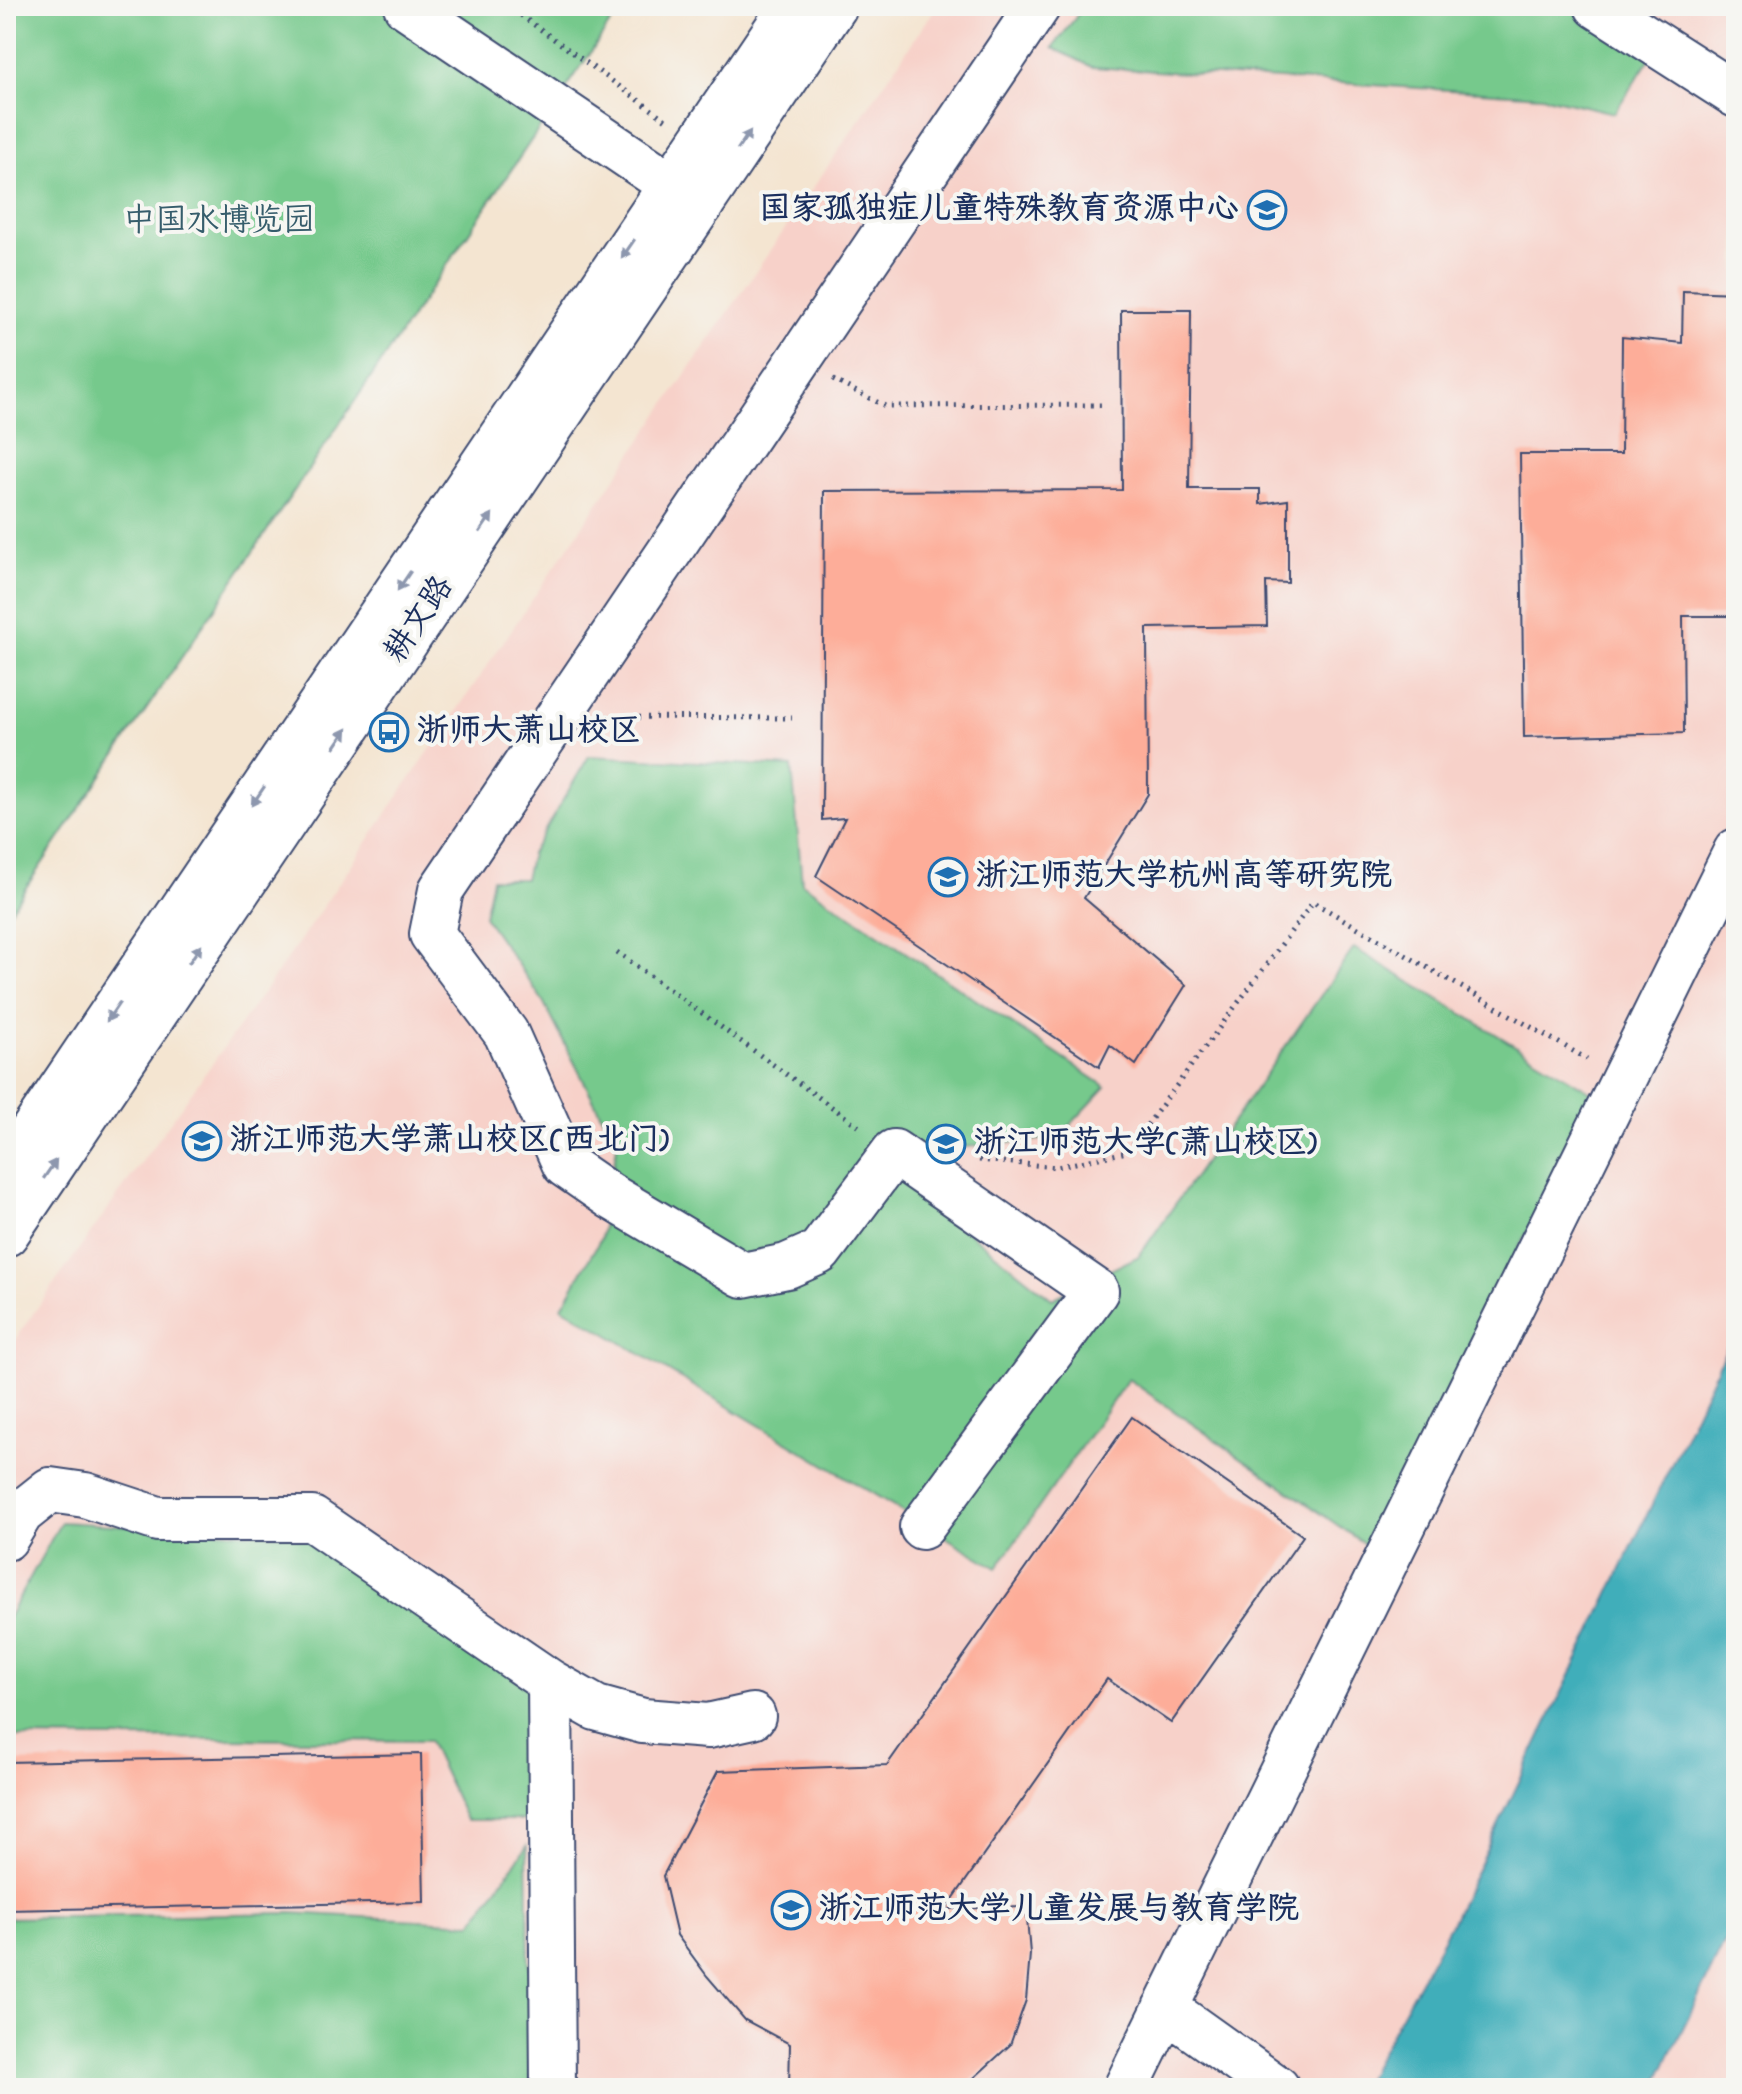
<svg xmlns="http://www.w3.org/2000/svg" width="1742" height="2094" viewBox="0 0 1742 2094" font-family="'Indie Flower','LXGW WenKai TC',sans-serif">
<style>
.built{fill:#f7d1c9}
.green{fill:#76c98c;stroke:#487c75;stroke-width:2}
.water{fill:#3faeba;stroke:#2d6e8c;stroke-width:2}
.building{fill:#fdad99}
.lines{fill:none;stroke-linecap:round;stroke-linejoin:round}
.minor-casing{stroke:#3c4a6f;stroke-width:48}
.major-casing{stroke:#3c4a6f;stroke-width:48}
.path{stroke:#3c4a6f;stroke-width:5;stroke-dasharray:2 6;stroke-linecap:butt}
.minor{stroke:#fff;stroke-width:44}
.major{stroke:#fff;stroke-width:44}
.oneway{fill:#8d97ae}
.labels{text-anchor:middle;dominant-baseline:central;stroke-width:8;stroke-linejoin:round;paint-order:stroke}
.poi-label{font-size:32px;font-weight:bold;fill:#1b2f5e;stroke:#f6f6f2;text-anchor:start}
.park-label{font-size:32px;fill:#365d6c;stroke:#f6f6f2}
.street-label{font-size:32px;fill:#1b2f5e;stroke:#f6f6f2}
</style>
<rect width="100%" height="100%" fill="#f6f6f2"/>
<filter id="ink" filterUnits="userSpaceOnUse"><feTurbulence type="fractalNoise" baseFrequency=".0125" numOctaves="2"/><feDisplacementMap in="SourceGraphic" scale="16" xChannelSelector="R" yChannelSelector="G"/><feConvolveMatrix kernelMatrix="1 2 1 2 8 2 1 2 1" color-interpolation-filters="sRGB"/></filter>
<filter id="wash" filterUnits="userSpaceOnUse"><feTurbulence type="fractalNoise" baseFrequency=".006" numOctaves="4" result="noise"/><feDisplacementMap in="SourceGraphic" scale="32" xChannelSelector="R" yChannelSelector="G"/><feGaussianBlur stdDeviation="1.8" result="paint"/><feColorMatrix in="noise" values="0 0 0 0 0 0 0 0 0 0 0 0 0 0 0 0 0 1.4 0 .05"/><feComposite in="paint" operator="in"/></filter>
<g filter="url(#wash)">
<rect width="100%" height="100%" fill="#f4e5d1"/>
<!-- built -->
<path class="built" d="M937,6H1736V2088H6V1355L20,1332L290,955Z"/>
<!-- green -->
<path class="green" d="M6,6H622L6,917Z
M1084,6H1567L1651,57L1614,113L1542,96L1092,67L1053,48Z
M589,756L792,767L802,883L1106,1087L1058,1138L873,1156L1052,1299L1139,1256L1354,948L1596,1095L1369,1547L1128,1379L997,1568L562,1307L601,1238L617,1146L543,1001L484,916L492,879H525L531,854Z
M61,1522L306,1536L533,1691L535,1820H466L429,1741L6,1737V1621Z
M527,1846L531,2088H6V1918L290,1913L472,1923Z"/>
<!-- water -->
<path class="water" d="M1736,1329V1919L1654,2088H1361L1450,1926Z"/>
<g id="blocks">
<!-- building -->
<path class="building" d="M1683,291L1736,293V616H1683L1684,733L1524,737L1520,454H1621L1622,337L1682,343Z
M1121,310H1191L1189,489H1260V504L1288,500V583L1266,582L1267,626L1147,628L1148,794L1084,898L1186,985L1136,1065L1110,1045L1099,1067L816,876L845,818L822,820L824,491L1122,490Z
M1132,1417L1303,1536L1171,1723L1107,1679L946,1909L1026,1907L1030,1954L1026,2000L1010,2045L963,2088H789L790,2044L745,2020L707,1976L677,1935L663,1876L718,1771L887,1765Z
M421,1754L424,1902L6,1910V1762Z"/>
</g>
</g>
<g filter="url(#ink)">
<use href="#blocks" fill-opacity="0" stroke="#3c4a6f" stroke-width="2"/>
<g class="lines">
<!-- minor casing -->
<g class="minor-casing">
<path id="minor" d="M406,6L701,205
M1597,6L1736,95
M922,1527L1096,1291L894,1152L819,1252L787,1266L743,1275L610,1196L565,1165L506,1033L432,934L441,890L1038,6
M6,1538L21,1513L50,1490L85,1495L158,1519H312L550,1682L596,1708L643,1721L708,1726L753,1716
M550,1682L553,2088
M1165,2008L1277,2088
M1126,2088L1736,851"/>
</g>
<!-- major casing -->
<g class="major-casing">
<path id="major" d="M6,1170L792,6
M6,1234L835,6"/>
</g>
<!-- path -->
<path class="path" d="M508,6L669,122
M833,380L885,406L1106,405
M607,717L792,718
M617,952L861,1128
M979,1160L1057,1167L1127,1152L1313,902L1587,1059"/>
<!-- minor -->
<use href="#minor" class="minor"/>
<!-- major -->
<use href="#major" class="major"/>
</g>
<!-- one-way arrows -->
<defs><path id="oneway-solid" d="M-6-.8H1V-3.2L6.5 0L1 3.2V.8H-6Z" transform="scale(2)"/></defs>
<g class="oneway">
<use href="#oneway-solid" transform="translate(744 140) rotate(-56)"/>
<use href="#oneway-solid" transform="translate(628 249) rotate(124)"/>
<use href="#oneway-solid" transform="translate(486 523) rotate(-56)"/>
<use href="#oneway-solid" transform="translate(404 581) rotate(124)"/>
<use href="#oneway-solid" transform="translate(341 738) rotate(-56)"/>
<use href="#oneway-solid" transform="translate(258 796) rotate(124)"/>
<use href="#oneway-solid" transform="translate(195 954) rotate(-56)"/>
<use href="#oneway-solid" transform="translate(113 1012) rotate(124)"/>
<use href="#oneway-solid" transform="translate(50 1169) rotate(-56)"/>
</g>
</g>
<!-- icons -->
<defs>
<g id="university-ring" transform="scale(2)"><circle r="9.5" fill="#f6f6f2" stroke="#1f6fb2" stroke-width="1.5"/><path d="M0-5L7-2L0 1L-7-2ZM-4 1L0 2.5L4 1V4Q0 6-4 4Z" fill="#1f6fb2"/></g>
<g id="bus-ring" transform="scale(2)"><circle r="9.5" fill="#f6f6f2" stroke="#1f6fb2" stroke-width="1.5"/><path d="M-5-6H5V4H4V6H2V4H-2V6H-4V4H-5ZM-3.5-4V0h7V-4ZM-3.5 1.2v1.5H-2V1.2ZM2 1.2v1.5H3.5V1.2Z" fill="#1f6fb2"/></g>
</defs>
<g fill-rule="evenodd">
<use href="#university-ring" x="1267" y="210"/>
<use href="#bus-ring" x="389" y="732"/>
<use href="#university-ring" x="948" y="877"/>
<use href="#university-ring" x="202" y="1141"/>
<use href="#university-ring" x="946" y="1144"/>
<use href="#university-ring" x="791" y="1910"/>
</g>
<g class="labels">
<!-- poi labels -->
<g class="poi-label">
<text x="1239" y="210" text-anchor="end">国家孤独症儿童特殊教育资源中心</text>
<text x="417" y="732">浙师大萧山校区</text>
<text x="976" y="877">浙江师范大学杭州高等研究院</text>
<text x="230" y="1141">浙江师范大学萧山校区(西北门)</text>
<text x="974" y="1144">浙江师范大学(萧山校区)</text>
<text x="819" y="1910">浙江师范大学儿童发展与教育学院</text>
</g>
<!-- park labels -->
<g class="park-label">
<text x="219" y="222">中国水博览园</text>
</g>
<!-- street labels -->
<g class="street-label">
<text transform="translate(420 620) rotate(-56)">耕文路</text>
</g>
</g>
<!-- margin -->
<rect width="1742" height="2094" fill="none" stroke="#f6f6f2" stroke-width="32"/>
</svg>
